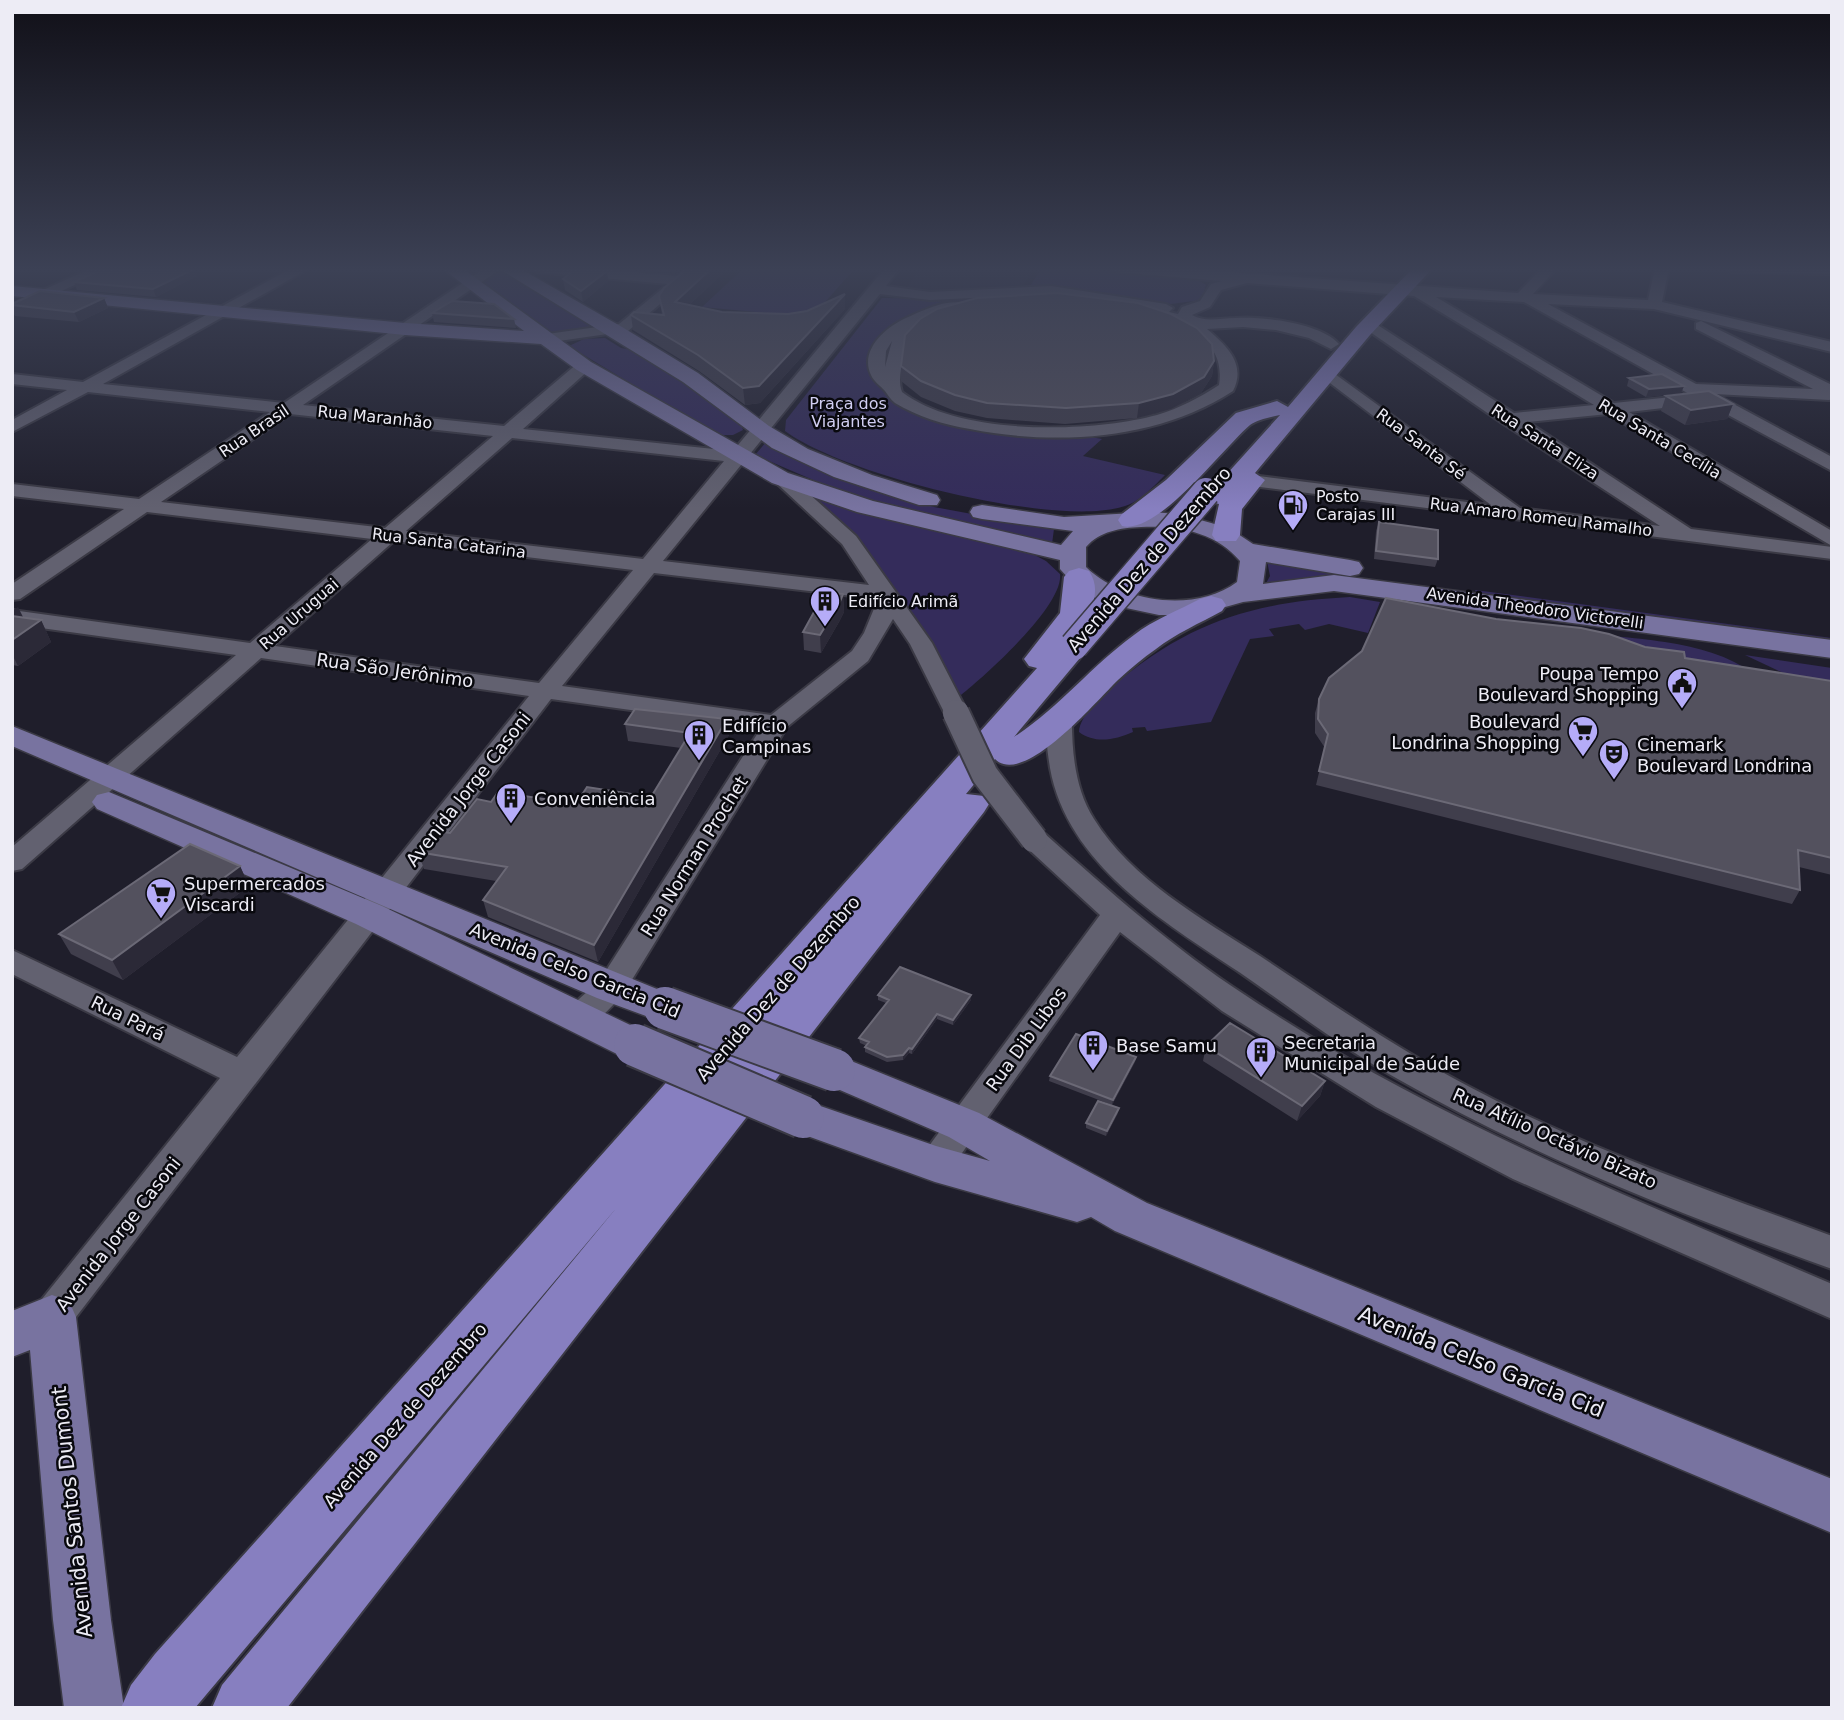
<svg xmlns="http://www.w3.org/2000/svg" width="1844" height="1720" viewBox="0 0 1844 1720" font-family="'DejaVu Sans',sans-serif">
<style>
.built{fill:#262437}
.green{fill:#342c5b}
.lines{fill:none;stroke-linecap:round;stroke-linejoin:round}
.minor-casing{stroke:#3b3a45;stroke-width:4}
.major-casing{stroke:#3b3a45;stroke-width:3}
.highway-casing{stroke:#3b3a45;stroke-width:4}
.minor{fill:#626170;fill-rule:evenodd}
.major{fill:#7873a0;fill-rule:evenodd}
.highway{fill:#877fc0;fill-rule:evenodd}
.minor-bridge-casing{stroke:#3b3a45;stroke-width:30;stroke-linecap:butt}
.major-bridge-casing{stroke:#3b3a45;stroke-width:46;stroke-linecap:butt}
.highway-bridge-casing{stroke:#3b3a45;stroke-width:31;stroke-linecap:butt}
.minor-bridge{stroke:#626170;stroke-width:26}
.major-bridge{stroke:#7873a0;stroke-width:42}
.highway-bridge{stroke:#877fc0;stroke-width:28}
.wall{fill:#403e4c}
.shaded-wall{fill:#2b2937}
.building{fill:#53515e;stroke:#6b6976;stroke-width:2}
.labels{text-anchor:middle;dominant-baseline:central;stroke-width:5;stroke-linejoin:round;paint-order:stroke}
.far-park-label{font-size:16px;fill:#d1cef2;stroke:#09090e}
.far-street-label{font-size:16px;fill:#edecf5;stroke:#09090e}
.far-poi-label{font-size:16px;fill:#edecf5;stroke:#09090e;text-anchor:start}
.street-label{font-size:18px;fill:#edecf5;stroke:#09090e}
.poi-label{font-size:18px;fill:#edecf5;stroke:#09090e;text-anchor:start}
.near-street-label{font-size:21px;fill:#edecf5;stroke:#09090e}
</style>
<rect width="100%" height="100%" fill="#1f1e2b"/>
<!-- built -->
<path class="built" d="M920,268H1034L1024,285L949,292L906,289Z"/>
<!-- green -->
<path class="green" d="M744,268H855L812,317L702,307Z
M1041,268L1101,270L1198,280L1206,285L1201,300L1171,304L1094,291L1031,285Z
M502,270L605,330L551,335L480,285Z
M998,294C955,305 881,307 868,361L872,372L891,393L966,423L1089,433L1091,437L1102,439L1083,456L1165,475C1151,489 1138,504 1118,508C1046,525 845,475 785,431L786,420L882,298L958,299Z
M605,338L621,348L633,350L740,421L743,430L733,435H716L569,346L584,339Z
M767,441L836,475L934,507L1054,529L1052,544L848,495L755,455Z
M815,498L1029,552L1046,561L1060,574C1064,605 986,675 961,695L847,527Z
M1267,561L1334,572L1331,576L1266,588L1264,587L1270,576Z
M1475,590L1832,638V644L1477,594Z
M1350,597L1380,602L1368,633L1329,624L1305,630L1299,624L1269,629L1274,636L1250,639L1211,722L1147,731L1145,727L1132,728L1133,732C1115,740 1095,744 1079,732C1080,715 1101,697 1113,686C1188,622 1253,602 1350,597Z
M1588,633C1646,641 1724,640 1767,686Z
M1745,655L1832,668V696Z"/>
<g class="lines">
<!-- minor casing -->
<g class="minor-casing">
<path id="minor" d="M92,268H111L12,314V304Z
M292,268H310L103,384L284,403L485,268H502L303,405L504,426L578,363H590V369L523,429L733,451L885,268H900L886,286L930,292L1051,286L1166,304L1173,308L1169,312L1178,314L1182,307L1200,301L1211,284L1222,281L1115,272L1108,268H1171L1518,293L1542,268H1557L1533,294L1648,300L1655,268H1669L1662,302L1832,342V352L1654,309L1548,304L1696,384L1813,389L1696,329V323L1701,321L1832,385V399L1829,400L1715,394L1832,457V471L1706,403L1629,412L1832,531V546L1608,414L1528,422L1691,529L1832,547V559L1244,485L1242,481L1244,477L1251,475L1491,505L1322,377L1320,374L1328,369L1520,508L1660,526L1502,423L1360,325L1363,322H1373L1514,413L1594,405L1414,296L1247,283L1221,290L1210,307L1192,315C1206,323 1221,318 1235,318C1262,316 1321,323 1339,344L1331,349L1309,338L1276,330L1243,327L1207,329C1226,345 1247,364 1233,391C1158,440 1057,446 970,429C944,425 917,416 895,403C890,399 888,395 885,391C880,385 874,382 871,375C859,350 886,327 906,318C921,311 946,299 962,303V309L947,313V319C920,329 903,338 901,369C900,377 899,384 902,392C959,436 1090,433 1157,415C1180,408 1199,398 1219,385C1227,336 1178,323 1141,314L1140,308L1051,294L930,300L880,294L663,561L869,585L842,544L771,478L780,472L787,474L856,536L932,643L968,713L965,718H947L910,644L893,619L868,661L787,727L622,996C606,1011 592,1033 568,1025L563,1017L568,1009L600,980L761,728L551,699L66,1330L52,1335L38,1330L33,1317L38,1304L220,1078L12,974V950L237,1057L529,696L261,658L22,869L12,871V847L236,655L12,624V610L250,643L372,539L147,512L20,599L12,600V584L124,509L12,496V484L139,499L270,412L88,392L12,432V420L67,390L12,384V374L83,382ZM1436,297L1524,302L1691,395L1614,403ZM892,341L885,367L886,351ZM290,414L493,436L385,528L161,502ZM512,438L724,461L643,559L406,531ZM394,541L633,570L539,683L275,646ZM654,573L878,599L864,633L852,651L771,715L562,686Z
M530,268H587L677,276L687,268H703L628,331L545,343L537,338L540,335L619,324L668,284L537,272Z
M1725,268H1832V274L1732,272Z
M1060,715L1069,717L1072,722C1072,755 1076,791 1094,819C1131,879 1202,919 1260,956C1328,1001 1394,1047 1466,1085C1582,1147 1708,1190 1832,1236V1269C1683,1215 1534,1157 1396,1078C1341,1047 1291,1008 1239,972C1164,922 1067,864 1050,768C1048,754 1043,729 1051,717Z
M1034,830L1044,833C1108,890 1173,948 1245,995C1428,1117 1631,1198 1832,1284V1319L1513,1179L1376,1107L1222,1011L1120,932L947,1174L935,1179L923,1174L917,1164L923,1154L1100,915L1024,845L1020,839L1024,833Z"/>
</g>
<!-- major casing -->
<g class="major-casing">
<path id="major" d="M442,268H462L591,362L788,473L873,501L1061,545L1073,531L982,519L973,517L970,512L973,507L982,505L1064,517L1151,512L1179,514L1229,528L1253,544L1350,560L1359,562L1363,568L1359,574L1350,576L1266,562L1263,584L1334,575L1832,640V658L1334,591L1243,602L1197,615H1159L1112,605L1081,592L1060,569V560L857,512L772,483L577,370L541,344L405,335L12,296V286L405,323L524,331ZM1141,527C1177,525 1216,532 1240,561L1237,582C1195,613 1123,603 1086,567V547C1100,531 1120,528 1141,527Z
M498,268H519L622,327L698,373L769,426L808,449L872,475L937,495L940,500L937,505H919L834,477L772,448L683,382Z
M12,726L679,998L685,1008L679,1018L665,1023L597,998L12,746Z
M109,792L382,906L649,1034L655,1045L649,1056L635,1060L621,1056L356,924L97,809L92,802L97,795Z
M834,1054L979,1113L1147,1203L1832,1479V1533L1115,1231L1091,1217L1077,1222L935,1182L788,1129L782,1117L788,1105L803,1100L936,1146L990,1161L949,1137L819,1081L813,1070L819,1059Z
M52,1295L69,1301L76,1317L111,1620L124,1708H64L53,1620L30,1350L12,1357V1311Z"/>
</g>
<!-- highway casing -->
<g class="highway-casing">
<path id="highway" d="M1413,268H1433L1370,335L1255,473L1265,480L1242,509L1240,535L1236,541H1216L1212,535L1219,504L1211,502L1207,496L1280,415C1271,417 1258,419 1250,425C1223,448 1158,535 1122,526L1118,520L1122,514L1166,480L1236,413L1277,401L1288,407L1356,327Z
M1079,568L1089,571C1104,592 1088,619 1076,637L1085,639L1090,646L1014,737C1060,707 1090,667 1134,635C1153,620 1179,610 1200,599L1211,596L1222,599L1226,605L1222,611C1200,623 1175,634 1156,649C1143,658 1130,669 1118,680C1099,698 1024,788 995,759L966,794L984,796L989,804L984,812L287,1708H212L222,1685L618,1206L195,1708H121L131,1685L155,1654L1037,668L1029,666L1024,659L1060,613L1064,577L1069,571Z"/>
</g>
<!-- minor -->
<use href="#minor" class="minor"/>
<!-- major -->
<use href="#major" class="major"/>
<!-- highway -->
<use href="#highway" class="highway"/>
<!-- minor-bridge casing -->
<g class="minor-bridge-casing">
<path id="minor-bridge" d="M956,713L985,775L1034,839"/>
</g>
<!-- major-bridge casing -->
<g class="major-bridge-casing">
<path id="major-bridge" d="M665,1008L834,1070
M635,1045L803,1117"/>
</g>
<!-- highway-bridge casing -->
<g class="highway-bridge-casing">
<path id="highway-bridge" d="M1074,646L1206,492"/>
</g>
<!-- minor-bridge -->
<use href="#minor-bridge" class="minor-bridge"/>
<!-- major-bridge -->
<use href="#major-bridge" class="major-bridge"/>
<!-- highway-bridge -->
<use href="#highway-bridge" class="highway-bridge"/>
</g>
<!-- wall -->
<path class="wall" d="M609,268H683L676,273Z
M688,268H729L689,305L722,312L788,314L845,309L760,403L745,405L699,371L633,330L631,315H662L659,296Z
M607,271L608,281L583,302L565,290L563,279Z
M197,276L156,297L77,290L74,282Z
M104,298L108,308L79,322L15,316L12,310V304Z
M432,313L514,319L516,328L434,322Z
M1214,361L1212,376L1201,393L1171,409L1137,418L1065,424L987,418L955,411L921,397L901,381V366Z
M1629,378L1684,386L1681,393L1646,397L1627,386Z
M1666,396L1733,404L1727,419L1685,425L1661,411Z
M1379,522L1438,559L1435,567L1374,559L1376,531Z
M843,594L844,612L839,622L821,653L804,650L803,632Z
M12,606L23,618L41,620L51,642L18,666L12,665Z
M1645,647L1685,658L1832,681V875L1799,867L1800,890L1792,904L1316,785L1325,748L1315,733V713L1319,699Z
M625,724L729,735L598,962L488,917L483,900L496,881L424,869L418,852L450,833L491,802L576,804L651,797L681,748L628,741Z
M240,866L249,886L123,980L71,954L59,934Z
M878,995L971,1000L953,1025L937,1019L912,1054L909,1053L903,1060L887,1062L865,1052V1047L867,1046L860,1043L859,1038L886,1003L878,1000Z
M1206,1046L1325,1081L1320,1096L1297,1121L1203,1061Z
M1136,1057L1135,1062L1112,1105L1049,1081L1050,1076Z
M1118,1113L1106,1136L1086,1128V1123Z"/>
<!-- shaded-wall -->
<path class="shaded-wall" d="M676,268H683L676,273Z
M712,268H729L676,317L675,302Z
M194,269L197,276L156,297L153,289Z
M607,271L608,281L583,302L581,291Z
M845,294V309L760,403L745,405L743,388Z
M104,298L108,308L79,322L74,312Z
M1214,361L1212,376L1201,393L1171,409L1137,418L1139,403Z
M1684,386L1681,393L1646,397L1649,389Z
M1733,404L1727,419L1685,425L1691,410Z
M843,594L844,612L839,622L821,653L820,635Z
M18,607L29,629L41,620L51,642L18,666L12,654V611Z
M727,719L729,735L598,962L594,945Z
M240,866L249,886L123,980L112,960Z
M971,995V1000L953,1025V1020Z
M937,1014V1019L912,1054V1049Z
M909,1048V1053L903,1060V1055Z
M1136,1057L1135,1062L1112,1105L1113,1100Z
M1325,1081L1320,1096L1297,1121L1302,1106Z
M1119,1108L1118,1113L1106,1136L1107,1131Z"/>
<!-- building -->
<path class="building" d="M105,268H186L194,269L153,289L74,282Z
M577,268L607,271L581,291L563,279Z
M688,268H712L675,302L722,312L788,314L807,311L845,294L759,386L743,388L698,355L631,315L634,312L664,315L659,296L664,288Z
M40,291L104,298L74,312L12,305V304Z
M1057,293L1138,303L1171,314L1197,328L1212,344L1214,361L1204,377L1173,394L1139,403L1066,408L987,403L955,395L921,381L901,366L905,335L920,319L937,309L977,298Z
M452,301L494,304L514,319L432,313Z
M1662,374L1684,386L1649,389L1629,378Z
M1709,391L1733,404L1691,410L1666,396Z
M1379,522L1438,530V559L1376,551Z
M825,592L843,594L839,604L820,635L803,632Z
M1386,598L1496,619L1581,628L1609,634L1645,647L1684,652L1685,658L1832,681V858L1798,850L1800,890L1319,771L1328,734L1318,719L1319,699L1329,678L1362,651Z
M12,616L41,620L12,640Z
M635,709L727,719L594,945L483,900L507,867L418,852L435,831L450,833L477,799L491,802L498,792L576,804L587,787L651,797L690,733L625,724Z
M190,844L240,866L112,960L59,934Z
M900,967L971,995L953,1020L937,1014L912,1049L909,1048L903,1055L887,1057L865,1047L869,1042L859,1038L889,1000L878,995Z
M1230,1023L1325,1081L1302,1106L1206,1046Z
M1076,1034L1136,1057L1113,1100L1050,1076Z
M1098,1101L1119,1108L1107,1131L1086,1123Z"/>
<!-- sky -->
<linearGradient id="sky" x2="0" y2="1"><stop stop-color="#111018"/><stop offset="0.53" stop-color="#3c4155"/><stop offset="1" stop-color="#3c4155" stop-opacity="0"/></linearGradient>
<rect width="1844" height="509" fill="url(#sky)"/>
<!-- icons -->
<defs>
<g id="fuel-pin" transform="scale(1.575)"><path d="M0 17L-7.5 6A9.5 9.5 0 1 1 7.5 6Z" fill="#b5acf8" stroke="#09090e"/><path d="M-5.5-6h7V0h2V4h1.3V-2.5L3-4.5l.8-.8L6-3V5H2.5V1h-1V6h-7ZM-4.2-4.7v3.2H.2V-4.7Z" fill="#111"/></g>
<g id="building-pin" transform="scale(1.575)"><path d="M0 17L-7.5 6A9.5 9.5 0 1 1 7.5 6Z" fill="#b5acf8" stroke="#09090e"/><path d="M-4-6H4V6H1V3H-1V6H-4ZM-2.5-4.3h1.7v1.8h-1.7ZM.8-4.3h1.7v1.8H.8ZM-2.5-1h1.7V.8h-1.7ZM.8-1h1.7V.8H.8Z" fill="#111"/></g>
<g id="civic-pin" transform="scale(1.575)"><path d="M0 17L-7.5 6A9.5 9.5 0 1 1 7.5 6Z" fill="#b5acf8" stroke="#09090e"/><path d="M-.6-6.5H3V-4.5H.6V-3L4-1V1h2V6H-6V1h2V-1L-.6-3ZM-1.2 2.5V6h2.4V2.5Z" fill="#111"/></g>
<g id="supermarket-pin" transform="scale(1.575)"><path d="M0 17L-7.5 6A9.5 9.5 0 1 1 7.5 6Z" fill="#b5acf8" stroke="#09090e"/><path d="M-6-5.5h2.5l.6 2H6L4.5 2H-2.5L-4.4-4H-6ZM-1.5 3.2a1.3 1.3 0 1 0 .1 0ZM3 3.2a1.3 1.3 0 1 0 .1 0Z" fill="#111"/></g>
<g id="theatre-pin" transform="scale(1.575)"><path d="M0 17L-7.5 6A9.5 9.5 0 1 1 7.5 6Z" fill="#b5acf8" stroke="#09090e"/><path d="M-5-5.5Q0-4 5-5.5V0Q5 5 0 6Q-5 5-5 0ZM-3.3-2.5H-1v1.5H-3.3ZM1-2.5H3.3v1.5H1ZM-2.8 1Q0 5.5 2.8 1Z" fill="#111"/></g>
</defs>
<g fill-rule="evenodd">
<use href="#fuel-pin" x="1293" y="505"/>
<use href="#building-pin" x="825" y="601"/>
<use href="#civic-pin" x="1682" y="683"/>
<use href="#supermarket-pin" x="1583" y="731"/>
<use href="#building-pin" x="699" y="735"/>
<use href="#theatre-pin" x="1614" y="754"/>
<use href="#building-pin" x="511" y="798"/>
<use href="#supermarket-pin" x="161" y="893"/>
<use href="#building-pin" x="1093" y="1045"/>
<use href="#building-pin" x="1261" y="1052"/>
</g>
<g class="labels">
<!-- far-park labels -->
<g class="far-park-label">
<text x="848" y="403">Praça dos<tspan x="848" dy="18">Viajantes</tspan></text>
</g>
<!-- far-street labels -->
<g class="far-street-label">
<text transform="translate(375 417) rotate(6)">Rua Maranhão</text>
<text transform="translate(254 431) rotate(-34)">Rua Brasil</text>
<text transform="translate(1660 439) rotate(31)">Rua Santa Cecília</text>
<text transform="translate(1545 442) rotate(33)">Rua Santa Eliza</text>
<text transform="translate(1421 444) rotate(37)">Rua Santa Sé</text>
<text transform="translate(1541 517) rotate(7)">Rua Amaro Romeu Ramalho</text>
<text transform="translate(449 543) rotate(7)">Rua Santa Catarina</text>
<text transform="translate(1535 608) rotate(8)">Avenida Theodoro Victorelli</text>
<text transform="translate(299 614) rotate(-41)">Rua Uruguai</text>
</g>
<!-- far-poi labels -->
<g class="far-poi-label">
<text x="1316" y="496">Posto<tspan x="1316" dy="18">Carajas III</tspan></text>
<text x="848" y="601">Edifício Arimã</text>
</g>
<!-- street labels -->
<g class="street-label">
<text transform="translate(1149 559) rotate(-49)">Avenida Dez de Dezembro</text>
<text transform="translate(395 670) rotate(8)">Rua São Jerônimo</text>
<text transform="translate(468 789) rotate(-52)">Avenida Jorge Casoni</text>
<text transform="translate(694 856) rotate(-58)">Rua Norman Prochet</text>
<text transform="translate(575 970) rotate(22)">Avenida Celso Garcia Cid</text>
<text transform="translate(778 988) rotate(-49)">Avenida Dez de Dezembro</text>
<text transform="translate(128 1018) rotate(26)">Rua Pará</text>
<text transform="translate(1026 1039) rotate(-54)">Rua Dib Libos</text>
<text transform="translate(1555 1138) rotate(24)">Rua Atílio Octávio Bizato</text>
<text transform="translate(118 1234) rotate(-52)">Avenida Jorge Casoni</text>
<text transform="translate(405 1415) rotate(-49)">Avenida Dez de Dezembro</text>
</g>
<!-- poi labels -->
<g class="poi-label">
<text x="1659" y="673" text-anchor="end">Poupa Tempo<tspan x="1659" dy="21">Boulevard Shopping</tspan></text>
<text x="1560" y="721" text-anchor="end">Boulevard<tspan x="1560" dy="21">Londrina Shopping</tspan></text>
<text x="722" y="725">Edifício<tspan x="722" dy="21">Campinas</tspan></text>
<text x="1637" y="744">Cinemark<tspan x="1637" dy="21">Boulevard Londrina</tspan></text>
<text x="534" y="798">Conveniência</text>
<text x="184" y="883">Supermercados<tspan x="184" dy="21">Viscardi</tspan></text>
<text x="1284" y="1042">Secretaria<tspan x="1284" dy="21">Municipal de Saúde</tspan></text>
<text x="1116" y="1045">Base Samu</text>
</g>
<!-- near-street labels -->
<g class="near-street-label">
<text transform="translate(1481 1362) rotate(22)">Avenida Celso Garcia Cid</text>
<text transform="translate(72 1512) rotate(-96)">Avenida Santos Dumont</text>
</g>
</g>
<!-- border -->
<rect width="1844" height="1720" fill="none" stroke="#edecf5" stroke-width="28"/>
</svg>
